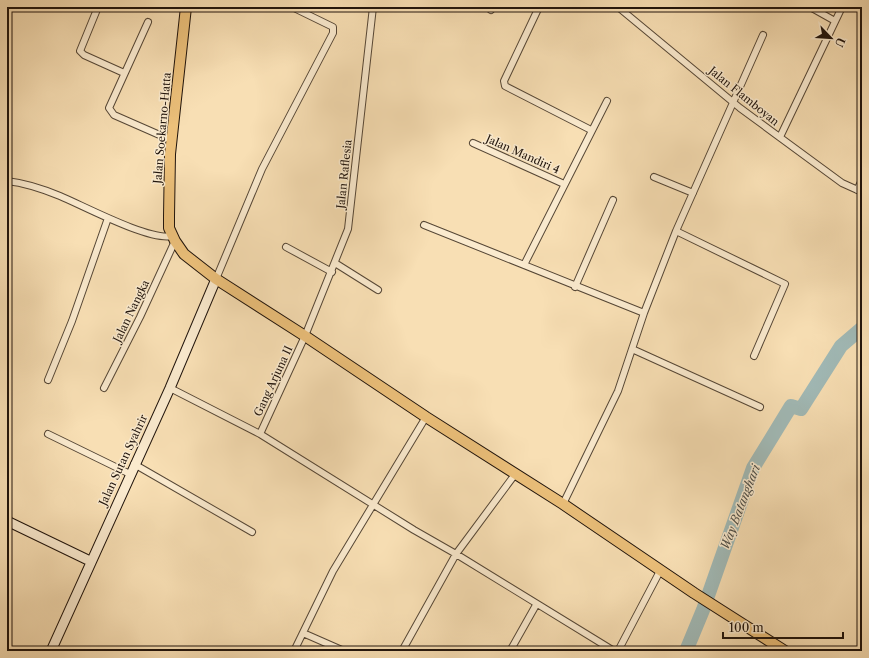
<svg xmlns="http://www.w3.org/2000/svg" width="869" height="658" viewBox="0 0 869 658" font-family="'Libre Caslon Text',serif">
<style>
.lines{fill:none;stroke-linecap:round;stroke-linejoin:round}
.river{stroke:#a1bab7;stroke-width:14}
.street-casing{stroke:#564736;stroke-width:8}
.secondary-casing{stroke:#20140c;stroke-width:11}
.primary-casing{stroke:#20140c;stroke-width:12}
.street{stroke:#faeace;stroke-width:6}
.secondary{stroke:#faeace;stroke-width:9}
.primary{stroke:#ecc07a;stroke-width:10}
.labels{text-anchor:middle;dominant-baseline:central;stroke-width:3;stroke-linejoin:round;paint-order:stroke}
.street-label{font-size:11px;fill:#20140c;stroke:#faeace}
.water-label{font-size:12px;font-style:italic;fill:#4d4e48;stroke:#faeace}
</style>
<rect width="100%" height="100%" fill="#f8dfb4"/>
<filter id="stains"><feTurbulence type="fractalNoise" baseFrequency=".005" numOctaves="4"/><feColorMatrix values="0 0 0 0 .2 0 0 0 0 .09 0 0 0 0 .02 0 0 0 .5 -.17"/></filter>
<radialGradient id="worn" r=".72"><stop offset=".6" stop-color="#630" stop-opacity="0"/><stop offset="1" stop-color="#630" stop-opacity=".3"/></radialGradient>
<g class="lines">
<!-- river -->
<path class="river" d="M686,651L703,610L753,468L791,406L801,409L841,346L862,328"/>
<!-- street casing -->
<g class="street-casing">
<path id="street" d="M98,7L80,51L84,55L124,73
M487,7L491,10
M539,7L504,81L505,86L591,130
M618,7L740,108L842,183L862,192
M810,7L835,21
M148,22L109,108L114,115L171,140
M780,137L842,7
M473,143L564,184
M654,177L693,193
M7,181C25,183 43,189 60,196C84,206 149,241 172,236
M857,190L862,180
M424,225L644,313
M676,231L785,284L754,356
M286,247L332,272
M335,263L378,290
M524,265L607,101
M216,279L262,169L333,33V27L292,7
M575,287L613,200
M632,349L760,407
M48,380L72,321L108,218
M104,388L140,317L175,241
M170,388L260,434L414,530L456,554L614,651
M48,434L130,474
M260,434L305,336L348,229L373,7
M134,464L252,532
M563,504L618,391L644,313L676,231L763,35
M303,633L344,651
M294,651L333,571L426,417
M402,651L456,554L516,473
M510,651L536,605
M618,651L660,571"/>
</g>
<!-- secondary casing -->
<g class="secondary-casing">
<path id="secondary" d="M7,521L90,561
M51,651L170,388L216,279"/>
</g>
<!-- primary casing -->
<g class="primary-casing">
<path id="primary" d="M186,7L170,154L169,216V228L175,241L184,254L216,279L305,336L426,417L563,504L694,593L785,651"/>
</g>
<!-- street -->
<use href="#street" class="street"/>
<!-- secondary -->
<use href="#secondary" class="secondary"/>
<!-- primary -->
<use href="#primary" class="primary"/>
</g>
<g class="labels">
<!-- street labels -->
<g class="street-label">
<text transform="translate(744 96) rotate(39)">Jalan Flamboyan</text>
<text transform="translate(162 128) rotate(-85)">Jalan Soekarno-Hatta</text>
<text transform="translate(523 154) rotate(24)">Jalan Mandiri 4</text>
<text transform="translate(344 174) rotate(-84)">Jalan Raflesia</text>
<text transform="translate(131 311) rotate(-64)">Jalan Nangka</text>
<text transform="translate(273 381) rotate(-65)">Gang Arjuna II</text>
<text transform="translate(123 460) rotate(-65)">Jalan Sutan Syahrir</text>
</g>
<!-- water labels -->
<g class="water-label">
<text transform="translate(740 507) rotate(-69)">Way Batanghari</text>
</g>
</g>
<!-- margin -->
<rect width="869" height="658" fill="none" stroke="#f8dfb4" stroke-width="24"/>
<rect x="8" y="8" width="853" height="642" fill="none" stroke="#20140c" stroke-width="2"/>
<rect x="12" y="12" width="845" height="634" fill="none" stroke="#20140c"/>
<!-- north arrow -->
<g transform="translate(831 38) rotate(115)" stroke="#faeace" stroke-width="3" paint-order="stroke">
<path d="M0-3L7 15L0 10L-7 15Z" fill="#20140c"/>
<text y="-6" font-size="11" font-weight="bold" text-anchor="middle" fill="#20140c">U</text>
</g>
<!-- scale -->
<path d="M723 632v6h120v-6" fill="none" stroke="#20140c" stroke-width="2"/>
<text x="729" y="632" font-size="12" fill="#20140c" stroke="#faeace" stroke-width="3" paint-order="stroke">100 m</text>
<rect width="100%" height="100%" filter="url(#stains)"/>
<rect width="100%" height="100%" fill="url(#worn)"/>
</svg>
